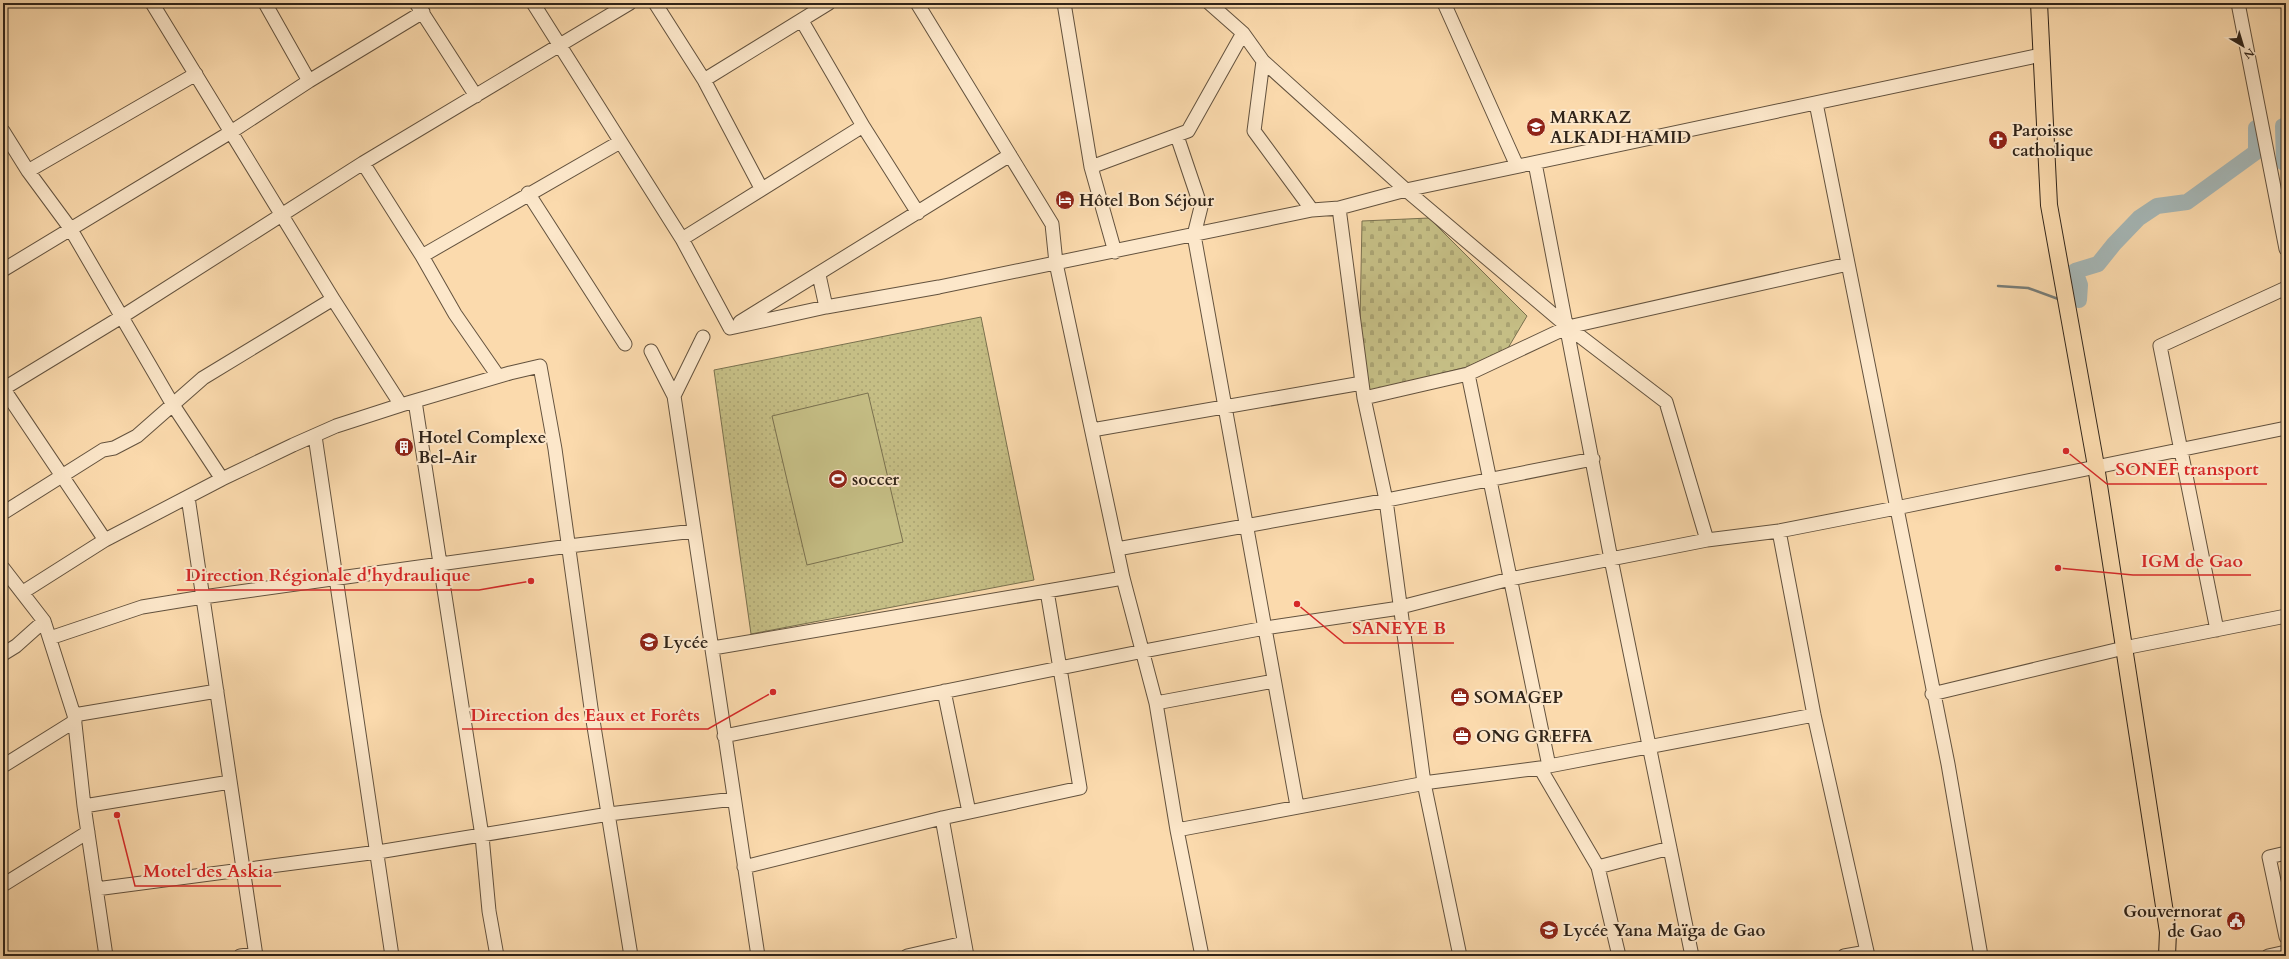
<svg xmlns="http://www.w3.org/2000/svg" width="2289" height="959" viewBox="0 0 2289 959" font-family="Cardo,serif">
<style>
.green{fill:url(#green-dots);stroke:#7a714f}
.cemetery{fill:url(#cemetery-stones);stroke:#7a714f}
.pitch{fill:#c5be85;stroke:#7a714f}
.lines{fill:none;stroke-linecap:round;stroke-linejoin:round}
.stream{stroke:#767c78;stroke-width:2.5}
.river{stroke:#a5b7b7;stroke-width:16}
.minor-casing{stroke:#63523e;stroke-width:15}
.major-casing{stroke:#302419;stroke-width:18}
.minor{stroke:#fce7ca;stroke-width:13}
.major{stroke:#fbdaad;stroke-width:16}
.labels{text-anchor:middle;dominant-baseline:central;stroke-width:4;stroke-linejoin:round;paint-order:stroke}
.poi-label{font-size:17px;font-weight:bold;fill:#302419;stroke:#fce7ca;text-anchor:start}
.leader{fill:none;stroke:#d62828;stroke-width:1.5}
.callout-dot{fill:#d62828;stroke:#fce7ca;stroke-width:1.5}
.callout-label{font-size:18px;text-anchor:middle;font-weight:bold;fill:#d62828;stroke:#fce7ca;stroke-width:4;stroke-linejoin:round;paint-order:stroke}
</style>
<defs>
<pattern id="green-dots" width="8" height="8" patternUnits="userSpaceOnUse"><rect width="8" height="8" fill="#c5be85"/><path d="M2 2h.1M6 6h.1" fill="none" stroke="#aaa372" stroke-width="1.8" stroke-linecap="round"/></pattern>
<pattern id="cemetery-stones" width="16" height="16" patternUnits="userSpaceOnUse"><rect width="16" height="16" fill="#c5be85"/><path d="M2 7V4a2 2 0 0 1 4 0v3zM10 15v-3a2 2 0 0 1 4 0v3z" fill="#aaa372"/></pattern>
</defs>
<rect width="100%" height="100%" fill="#fbdaad"/>
<filter id="stains"><feTurbulence type="fractalNoise" baseFrequency=".005" numOctaves="4"/><feColorMatrix values="0 0 0 0 .2 0 0 0 0 .09 0 0 0 0 .02 0 0 0 .5 -.17"/></filter>
<radialGradient id="worn" r=".72"><stop offset=".6" stop-color="#630" stop-opacity="0"/><stop offset="1" stop-color="#630" stop-opacity=".3"/></radialGradient>
<!-- green -->
<path class="green" d="M981,317L1034,580L751,634L714,370Z"/>
<!-- cemetery -->
<path class="cemetery" d="M1429,218L1527,316L1508,348L1467,367L1369,391L1360,324L1362,221Z"/>
<!-- pitch -->
<path class="pitch" d="M868,393L903,542L807,565L772,416Z"/>
<g class="lines">
<!-- stream -->
<path class="stream" d="M1998,286L2028,288L2061,300"/>
<!-- river -->
<path class="river" d="M2284,163L2283,126L2286,125
M2079,300L2080,285L2075,271L2098,264L2114,244L2139,218L2157,206L2187,202L2256,152V128"/>
<!-- minor casing -->
<g class="minor-casing">
<path id="minor" d="M152,3L333,299L401,405
M265,3L309,81
M416,3L476,96
M533,3L682,239L730,328
M655,3L704,80L761,188
M917,3L1052,224L1056,263L1123,578L1156,703L1177,830L1202,956
M1064,3L1091,167L1115,252
M1209,3L1243,33L1263,61L1406,190L1568,327L1666,402L1707,540
M1444,3L1517,166
M2238,3L2286,249
M802,21L863,126L918,213
M1263,61L1254,131L1312,210
M704,80L829,3
M1816,103L1948,764L1981,956
M3,131L28,171L70,228L173,405L222,479
M1177,136L1201,207L1194,235L1297,806
M363,163L422,256L455,314L498,376
M1535,163L1611,559L1692,956
M1091,167L1188,131L1243,33
M28,171L196,74
M528,193L625,344
M1339,208L1364,398L1386,500L1424,783L1460,956
M682,239L863,126
M422,256L620,142
M3,270L231,132L309,81L423,12
M819,275L826,307
M740,322L1010,155
M730,328L826,307L939,287L1312,210L1339,208L1406,190L2041,55
M651,351L674,396L758,956
M1468,374L1549,766L1540,768
M3,388L105,540
M3,389L123,316L363,163L630,3
M674,396L703,337
M1364,398L1468,374L1568,327L1848,264
M415,401L482,836L489,911L497,956
M1092,430L1362,383
M315,436L392,956
M188,497L256,956
M3,513L103,450L114,448L137,436L203,378L333,299
M1779,531L1814,715L1868,956
M1117,549L1372,503L1593,459
M3,568L44,621L74,715L84,806L106,956
M23,592L105,540L222,479L293,445L336,426L401,405L510,373L540,366L555,449L591,708L631,956
M2217,630L2160,346L2286,288
M50,638L142,607L203,597L569,546L694,531
M713,648L1123,578
M3,654L16,646L44,621
M944,691L969,812
M1932,694L2124,648L2286,616
M1156,703L1274,681
M74,715L217,691
M724,736L1144,651L1265,628L1393,609L1510,579L1707,540L1779,531L1896,508L2286,428
M3,766L75,721
M1549,766L1814,715
M84,806L230,782
M942,818L967,956
M1177,830L1431,782L1540,768L1598,867L1619,956
M2286,853L2269,857L2286,937
M744,867L942,818L1080,788L1047,591
M1598,867L1670,848
M3,885L88,832
M96,889L378,852L609,814L734,799
M240,956L256,954
M907,956L964,943
M1844,956L1867,952
M2268,956L2286,952"/>
</g>
<!-- major casing -->
<g class="major-casing">
<path id="major" d="M2039,3L2049,205L2096,466L2168,932L2167,956"/>
</g>
<!-- minor -->
<use href="#minor" class="minor"/>
<!-- major -->
<use href="#major" class="major"/>
</g>
<!-- icons -->
<defs>
<g id="school-disc" transform="scale(1)"><circle r="9.5" fill="#8f2418" stroke="#fce7ca"/><path d="M0-5L7-2L0 1L-7-2ZM-4 1L0 2.5L4 1V4Q0 6-4 4Z" fill="#fff"/></g>
<g id="church-disc" transform="scale(1)"><circle r="9.5" fill="#8f2418" stroke="#fce7ca"/><path d="M-1.2-6h2.4v3.5h3.3v2.4h-3.3V6h-2.4V-.1h-3.3v-2.4h3.3Z" fill="#fff"/></g>
<g id="hotel-disc" transform="scale(1)"><circle r="9.5" fill="#8f2418" stroke="#fce7ca"/><path d="M-6-4.5h1.5V1H6V5H4.5V3h-9V5H-6ZM-4 0a1.8 1.8 0 1 1 3.6 0ZM.5 0V-2.5h3Q6-2.5 6 0Z" fill="#fff"/></g>
<g id="building-disc" transform="scale(1)"><circle r="9.5" fill="#8f2418" stroke="#fce7ca"/><path d="M-4-6H4V6H1V3H-1V6H-4ZM-2.5-4.3h1.7v1.8h-1.7ZM.8-4.3h1.7v1.8H.8ZM-2.5-1h1.7V.8h-1.7ZM.8-1h1.7V.8H.8Z" fill="#fff"/></g>
<g id="stadium-disc" transform="scale(1)"><circle r="9.5" fill="#8f2418" stroke="#fce7ca"/><path d="M0-5a6.5 5 0 1 0 0 10a6.5 5 0 1 0 0-10ZM-3.5-1.8h7v3.6h-7Z" fill="#fff"/></g>
<g id="office-disc" transform="scale(1)"><circle r="9.5" fill="#8f2418" stroke="#fce7ca"/><path d="M-6-3h4V-5.5h4V-3h4V5H-6ZM-1-4.5V-3h2v-1.5ZM-6 0V1H6V0Z" fill="#fff"/></g>
<g id="civic-disc" transform="scale(1)"><circle r="9.5" fill="#8f2418" stroke="#fce7ca"/><path d="M-.6-6.5H3V-4.5H.6V-3L4-1V1h2V6H-6V1h2V-1L-.6-3ZM-1.2 2.5V6h2.4V2.5Z" fill="#fff"/></g>
</defs>
<g fill-rule="evenodd">
<use href="#school-disc" x="1536" y="127"/>
<use href="#church-disc" x="1998" y="140"/>
<use href="#hotel-disc" x="1065" y="200"/>
<use href="#building-disc" x="404" y="447"/>
<use href="#stadium-disc" x="838" y="479"/>
<use href="#school-disc" x="649" y="642"/>
<use href="#office-disc" x="1460" y="697"/>
<use href="#office-disc" x="1462" y="736"/>
<use href="#civic-disc" x="2236" y="921"/>
<use href="#school-disc" x="1549" y="930"/>
</g>
<g class="labels">
<!-- poi labels -->
<g class="poi-label">
<text x="1550" y="117">MARKAZ<tspan x="1550" dy="20">ALKADI HAMID</tspan></text>
<text x="2012" y="130">Paroisse<tspan x="2012" dy="20">catholique</tspan></text>
<text x="1079" y="200">Hôtel Bon Séjour</text>
<text x="418" y="437">Hotel Complexe<tspan x="418" dy="20">Bel-Air</tspan></text>
<text x="852" y="479">soccer</text>
<text x="663" y="642">Lycée</text>
<text x="1474" y="697">SOMAGEP</text>
<text x="1476" y="736">ONG GREFFA</text>
<text x="2222" y="911" text-anchor="end">Gouvernorat<tspan x="2222" dy="20">de Gao</tspan></text>
<text x="1563" y="930">Lycée Yana Maïga de Gao</text>
</g>
</g>
<!-- callouts -->
<path class="leader" d="M2066 451L2107 484H2267M2058 568L2133 575H2251M531 581L479 590H177M1297 604L1344 643H1454M773 692L708 729H462M117 815L135 886H281"/>
<g class="callout-dot">
<circle cx="2066" cy="451" r="4"/>
<circle cx="2058" cy="568" r="4"/>
<circle cx="531" cy="581" r="4"/>
<circle cx="1297" cy="604" r="4"/>
<circle cx="773" cy="692" r="4"/>
<circle cx="117" cy="815" r="4"/>
</g>
<g class="callout-label">
<text x="2187" y="475">SONEF transport</text>
<text x="2192" y="567">IGM de Gao</text>
<text x="328" y="581">Direction Régionale d'hydraulique</text>
<text x="1399" y="634">SANEYE B</text>
<text x="585" y="721">Direction des Eaux et Forêts</text>
<text x="208" y="877">Motel des Askia</text>
</g>
<!-- margin -->
<rect width="2289" height="959" fill="none" stroke="#fbdaad" stroke-width="16"/>
<rect x="4" y="4" width="2281" height="951" fill="none" stroke="#302419" stroke-width="2"/>
<rect x="8" y="8" width="2273" height="943" fill="none" stroke="#302419"/>
<!-- north arrow -->
<g transform="translate(2243 46) rotate(142)" stroke="#fce7ca" stroke-width="3" paint-order="stroke">
<path d="M0-3L7 15L0 10L-7 15Z" fill="#302419"/>
<text y="-6" font-size="11" font-weight="bold" text-anchor="middle" fill="#302419">N</text>
</g>
<rect width="100%" height="100%" filter="url(#stains)"/>
<rect width="100%" height="100%" fill="url(#worn)"/>
</svg>
